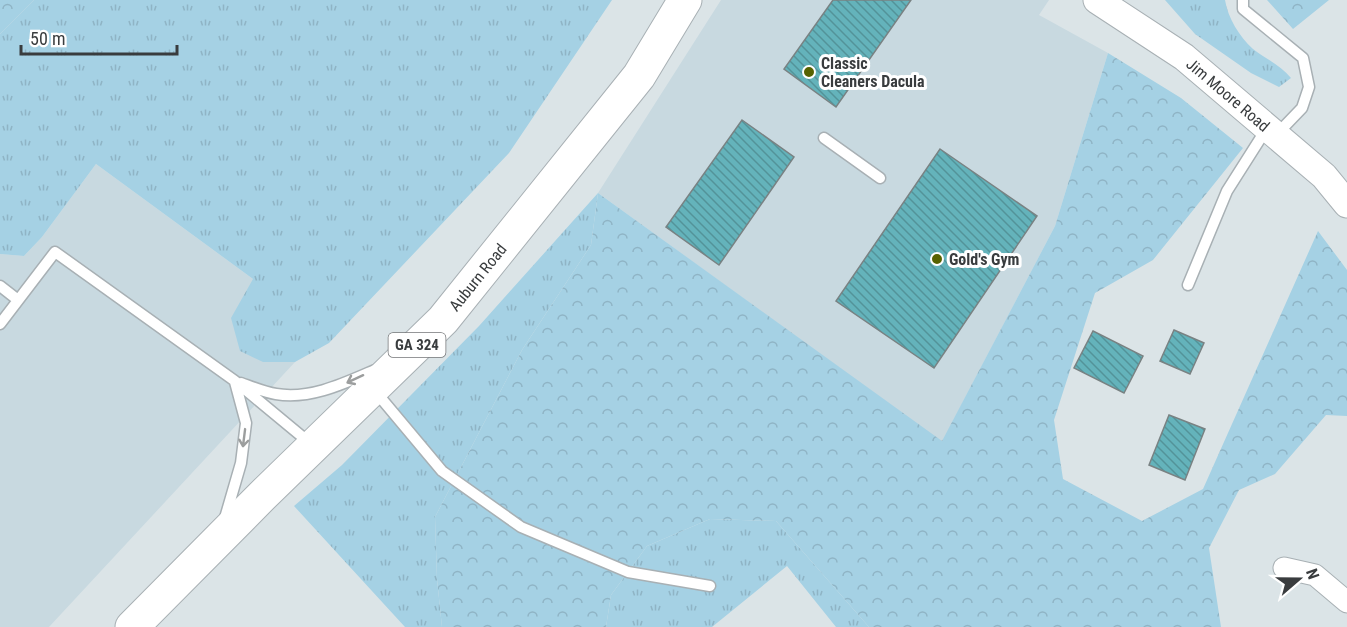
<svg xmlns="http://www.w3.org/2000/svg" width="1347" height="627" viewBox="0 0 1347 627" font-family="'Roboto Condensed',sans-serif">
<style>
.built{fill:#c8d9e0}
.grass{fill:url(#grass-tufts)}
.forest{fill:url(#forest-crowns)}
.building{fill:url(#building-back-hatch);stroke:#798283;stroke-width:1.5}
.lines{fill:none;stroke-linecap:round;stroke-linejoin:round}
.service-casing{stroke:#a8b0b4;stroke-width:13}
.minor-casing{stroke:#a8b0b4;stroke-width:23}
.tertiary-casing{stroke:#a8b0b4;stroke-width:29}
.primary-casing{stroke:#a8b0b4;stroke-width:35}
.service{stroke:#fff;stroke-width:10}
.minor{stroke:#fff;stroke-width:21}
.tertiary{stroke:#fff;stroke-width:27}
.primary{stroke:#fff;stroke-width:33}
.oneway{stroke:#9c9e9e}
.poi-dot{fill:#576201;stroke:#fff;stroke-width:2}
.labels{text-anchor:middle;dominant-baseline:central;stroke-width:6;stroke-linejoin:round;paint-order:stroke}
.shield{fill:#fff;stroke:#747678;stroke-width:1.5}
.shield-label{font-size:15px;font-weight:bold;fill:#393c3e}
.poi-label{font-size:16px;font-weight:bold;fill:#393c3e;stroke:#fff;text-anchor:start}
.street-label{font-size:16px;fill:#393c3e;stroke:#fff}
</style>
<defs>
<pattern id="grass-tufts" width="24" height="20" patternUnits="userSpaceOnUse" patternTransform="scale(1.5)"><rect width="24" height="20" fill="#a5d1e4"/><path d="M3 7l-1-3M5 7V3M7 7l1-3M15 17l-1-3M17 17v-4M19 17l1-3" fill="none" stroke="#8fb4c5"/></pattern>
<pattern id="forest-crowns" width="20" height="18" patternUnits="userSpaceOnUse" patternTransform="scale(1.5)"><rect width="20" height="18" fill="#a5d1e4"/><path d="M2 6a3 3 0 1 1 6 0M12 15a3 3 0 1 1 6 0" fill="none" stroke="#8fb4c5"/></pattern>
<pattern id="building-back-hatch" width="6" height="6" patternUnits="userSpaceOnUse" patternTransform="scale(1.5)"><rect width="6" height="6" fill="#64b3bb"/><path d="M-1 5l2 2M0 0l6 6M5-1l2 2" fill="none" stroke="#539399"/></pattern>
</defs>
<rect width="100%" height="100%" fill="#dbe4e7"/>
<!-- built -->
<path class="built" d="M721,0H1049L1039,15L1108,53L1055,226L942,442L598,193Z
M96,164L253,279L263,362H295L49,627H0V254L24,256L42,237Z"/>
<!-- grass -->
<path class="grass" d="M34,0H612L509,153L329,343L295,362H263L240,351L231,318L253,279L96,164L42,237L24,256L0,254V34Z
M1165,0H1225C1228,18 1239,36 1253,49C1266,59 1280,65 1291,78L1279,87L1251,73L1195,34Z
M598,193L591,245L522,350L435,517L437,579L442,627H405L294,506L342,465L479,326Z
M710,519L776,521L869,627H836L787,566L712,627H606L611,595L647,546Z"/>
<!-- forest -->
<path class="forest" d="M0,0H34L0,34Z
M1267,0H1329L1293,29Z
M1108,53L1181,98L1243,148L1153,260L1095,293L1054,420L1063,479L1142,521L1203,489L1318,231L1347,270V416L1326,415L1275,474L1239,490L1209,548L1221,627H869L776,521L710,519L647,546L611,595L606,627H442L437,579L435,517L522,350L591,245L598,193L942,441L1055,226Z"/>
<!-- building -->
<path class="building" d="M833,0H911L836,107L784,69Z
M742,120L794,157L719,265L666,227Z
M940,149L1037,216L934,368L836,301Z
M1174,330L1204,343L1190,374L1160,361Z
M1093,331L1143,356L1124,393L1074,368Z
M1169,415L1205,429L1185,480L1149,465Z"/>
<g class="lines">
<!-- service casing -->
<g class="service-casing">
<path id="service" d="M1243,0V9L1303,58L1309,87L1302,108L1277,134
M824,138L880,178
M1188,285L1227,191L1267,128
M0,286L18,300
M0,324L55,252L235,381L311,444
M241,383C252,387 264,392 276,394C310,400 345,383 375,370
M375,391L442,471L521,527L628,572L710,586
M225,518L241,463L246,423L235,382"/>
</g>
<!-- minor casing -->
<g class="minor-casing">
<path id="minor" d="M1284,568L1315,575L1347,602"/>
</g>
<!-- tertiary casing -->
<g class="tertiary-casing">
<g id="tertiary">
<path id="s1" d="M1097,0L1184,57L1324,176L1347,204"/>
</g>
</g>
<!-- primary casing -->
<g class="primary-casing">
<g id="primary">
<path id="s2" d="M132,627L261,497L443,320L639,76L685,0"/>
</g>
</g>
<!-- service -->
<use href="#service" class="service"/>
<!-- minor -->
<use href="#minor" class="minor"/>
<!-- tertiary -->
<use href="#tertiary" class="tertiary"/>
<!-- primary -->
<use href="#primary" class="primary"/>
</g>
<!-- one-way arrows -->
<defs><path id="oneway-shaft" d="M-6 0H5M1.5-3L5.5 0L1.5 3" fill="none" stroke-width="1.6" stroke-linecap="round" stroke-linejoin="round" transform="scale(1.5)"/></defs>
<g class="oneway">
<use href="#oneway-shaft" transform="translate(355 379) rotate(155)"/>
<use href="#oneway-shaft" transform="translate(244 438) rotate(97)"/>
</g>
<!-- markers -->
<g class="poi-dot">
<circle cx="809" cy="72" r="6"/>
<circle cx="937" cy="259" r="6"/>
</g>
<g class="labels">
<!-- shield labels -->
<rect class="shield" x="388.5" y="333" width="57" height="24" rx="4.5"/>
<g class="shield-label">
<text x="417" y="345">GA 324</text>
</g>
<!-- poi labels -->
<g class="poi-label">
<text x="821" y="63">Classic<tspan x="821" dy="18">Cleaners Dacula</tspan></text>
<text x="949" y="259">Gold's Gym</text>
</g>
<!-- street labels -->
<g class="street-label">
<text stroke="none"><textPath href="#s1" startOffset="162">Jim Moore Road</textPath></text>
<text stroke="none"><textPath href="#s2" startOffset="492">Auburn Road</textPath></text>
</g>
</g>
<!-- north arrow -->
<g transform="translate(1299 579) rotate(70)" stroke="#ffffff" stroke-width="4.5" paint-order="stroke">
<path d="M0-4.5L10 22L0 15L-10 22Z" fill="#393c3e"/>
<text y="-9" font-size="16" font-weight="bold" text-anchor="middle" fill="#393c3e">N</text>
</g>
<!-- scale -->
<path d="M21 45v9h156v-9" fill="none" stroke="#393c3e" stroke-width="3"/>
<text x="30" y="45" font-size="18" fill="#393c3e" stroke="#ffffff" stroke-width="4.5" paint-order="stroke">50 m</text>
</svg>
